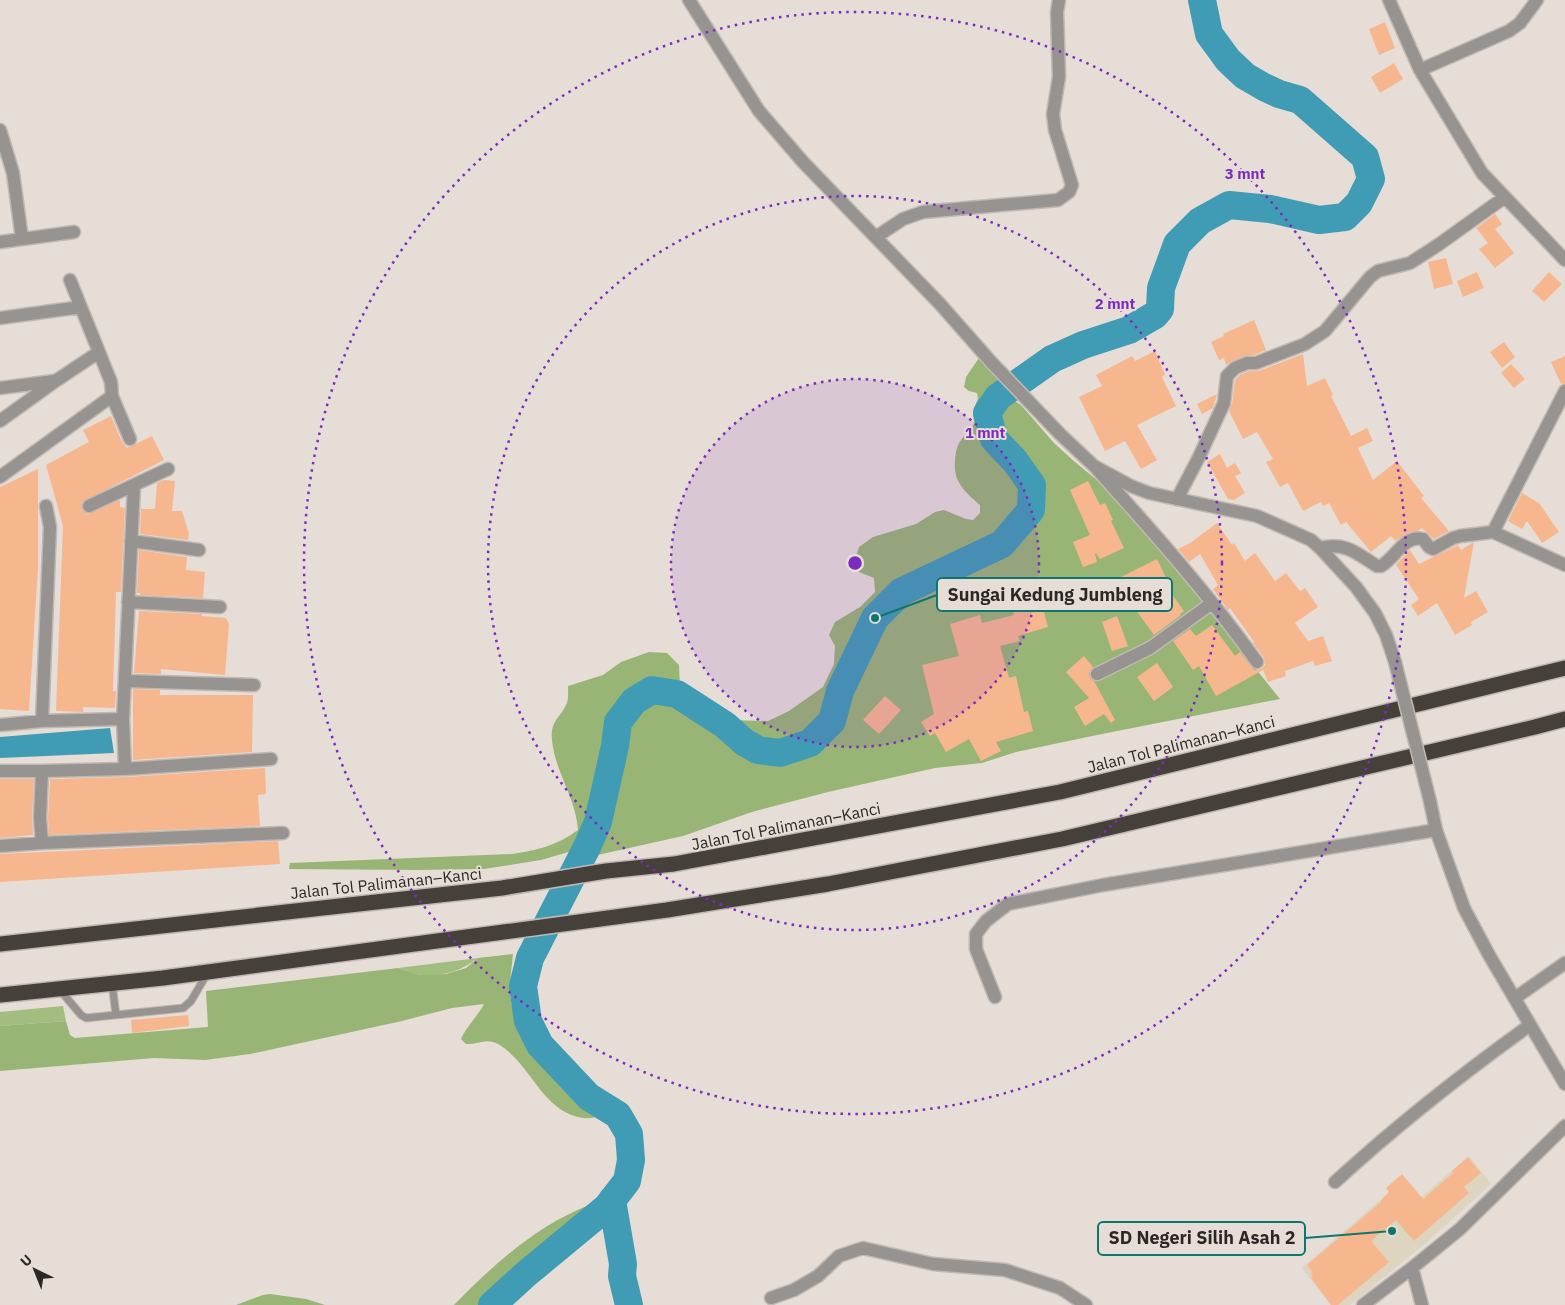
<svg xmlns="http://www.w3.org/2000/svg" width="1565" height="1305" viewBox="0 0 1565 1305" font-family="'IBM Plex Sans',sans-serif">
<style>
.education{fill:#ddd5bf}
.green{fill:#a2bd7f}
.forest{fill:#99b575}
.water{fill:#409cb4}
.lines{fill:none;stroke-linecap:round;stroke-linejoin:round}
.river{stroke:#409cb4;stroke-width:28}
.building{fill:#f7b78e}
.service-casing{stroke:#c0b9b3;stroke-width:9}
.minor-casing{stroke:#c0b9b3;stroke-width:15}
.tertiary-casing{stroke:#c0b9b3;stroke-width:15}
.motorway-casing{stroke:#c0b9b3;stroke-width:18}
.service{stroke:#979390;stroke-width:7}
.minor{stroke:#979390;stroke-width:12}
.tertiary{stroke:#979390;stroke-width:12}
.motorway{stroke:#46403a;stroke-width:15}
.tertiary-bridge-casing{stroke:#c0b9b3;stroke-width:15;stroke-linecap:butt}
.tertiary-bridge{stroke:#979390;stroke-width:12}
.ring{fill:none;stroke:#7b2cbf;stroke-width:2.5;stroke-dasharray:2.5 5}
.labels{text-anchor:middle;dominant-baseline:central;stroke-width:4;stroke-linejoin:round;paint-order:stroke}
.street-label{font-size:16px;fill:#2a2725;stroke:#e6ddd7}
.centre{fill:#7b2cbf;stroke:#e6ddd7;stroke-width:2.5}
.ring-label{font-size:15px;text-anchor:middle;font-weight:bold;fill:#7b2cbf;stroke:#e6ddd7;stroke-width:4;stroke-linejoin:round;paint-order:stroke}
.leader{fill:none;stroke:#0f766e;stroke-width:2}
.callout-dot{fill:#0f766e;stroke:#e6ddd7;stroke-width:2}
.callout{fill:#e6ddd7;stroke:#0f766e;stroke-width:2}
.callout-label{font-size:18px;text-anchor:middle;font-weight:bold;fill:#2a2725}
</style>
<rect width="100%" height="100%" fill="#e6ddd7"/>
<!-- education -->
<path class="education" d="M1469,1156L1491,1184L1426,1243L1350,1305H1331L1302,1268L1379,1201L1395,1220Z"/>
<!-- green -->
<path class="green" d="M478,958C461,971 443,977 421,975C414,974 405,970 398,968Z
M63,1006L66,1021L0,1026V1012Z"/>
<!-- forest -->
<path class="forest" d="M981,355L1001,377L999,385L980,412L988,443L1009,465L1025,487L1024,508L998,538L898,586L870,614L834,689L826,718L806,737L779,746L760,744L748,737L729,720L768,721L789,711L823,687L834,664L835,646L829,635L835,622L860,607L875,592L874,578L859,572L854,562L859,547L873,537L916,524L935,512L944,510L966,519L973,520L980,513V505C966,493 953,482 955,462C955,456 956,449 959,443C963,436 970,430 974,424L973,412L978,398L977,393L969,391L964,387L966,377Z
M1012,399L1022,406L1054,443L1075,462L1119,498L1280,699L1097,735L1016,752L982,763L935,768L828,792L752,812L683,836L593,856L594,850L605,824L621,748L624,724L639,706L654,697L675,700L720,731L740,748L756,757L781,760L813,749L838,725L847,693L881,622L905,598L1006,549L1038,513V482L1020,456L1000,436L995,414L1003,402Z
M649,652L667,653L679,665L680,687L651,683L630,696L611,719L608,745L591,820L581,844L572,851L541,860L484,869L416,870L289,869L290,863L512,854C538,850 556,846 578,830C576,798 555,772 552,740C550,721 560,718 566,705C569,700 568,691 568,686L603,675L621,662Z
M513,954C512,965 510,977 510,989C510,1039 565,1089 602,1116C596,1117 589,1119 583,1118C548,1113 535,1077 512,1055C507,1050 500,1044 493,1042C484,1039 475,1045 466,1044L461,1039C466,1027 478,1016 484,1004L452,1008L402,1021L250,1054L205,1060L154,1058L0,1071V1026L66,1021L70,1035L75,1038L208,1027L206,991L398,968L420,975L446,974L466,968L478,958Z
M589,1205L478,1305H454C493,1265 536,1226 589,1205Z
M270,1294L306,1299L325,1305H236L263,1295Z"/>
<!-- water -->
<path class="water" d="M110,728L114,753L0,758V737Z"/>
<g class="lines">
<!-- river -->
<path class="river" d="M612,1200L623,1264L622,1276L629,1305
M492,1305L526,1274L607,1207L627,1181L631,1160L629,1134L618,1115L589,1097L540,1045L528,1021L523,986L530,958L587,847L598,822L615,746L618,722L634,701L652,690L677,694L725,725L744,742L758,750L780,753L810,743L832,721L840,691L875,618L901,592L1002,544L1031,510L1032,485L1015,461L994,439L987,413L998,397L1052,359L1083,345L1129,330L1155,315L1160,309L1161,288L1177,244L1200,221L1229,205L1270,209L1319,220L1345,217L1359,203L1371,179L1365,157L1300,100L1279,94L1264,87L1245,76L1228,60L1209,34L1202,0"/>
</g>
<!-- building -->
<path class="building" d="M1385,22L1395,48L1379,55L1369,29Z
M1394,63L1403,79L1380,93L1371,77Z
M1495,214L1502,224L1495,229L1514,253L1495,268L1479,249L1488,243L1476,228Z
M1446,258L1453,284L1434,289L1428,262Z
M1477,272L1484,288L1463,297L1457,281Z
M1549,272L1562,284L1544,302L1532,291Z
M1254,320L1266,350L1254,355L1244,356L1232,361L1226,365L1224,358L1219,360L1211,342L1224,336L1223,334Z
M1504,342L1515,357L1502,368L1490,352Z
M1155,351L1165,375L1162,377L1176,406L1137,425L1157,460L1141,469L1125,441L1105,451L1079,397L1102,386L1096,375L1132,356L1135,361Z
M1303,354L1307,386L1325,378L1333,395L1331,396L1351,436L1367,428L1373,441L1358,448L1373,480L1397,461L1424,496L1421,498L1449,531L1434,539L1422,528L1418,531L1406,534L1395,541L1391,536L1371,552L1346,522L1341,525L1329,503L1323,506L1321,502L1303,511L1288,483L1280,487L1266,462L1273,459L1257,432L1243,439L1229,411L1232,404L1235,380L1240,375L1249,371H1259Z
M1565,356V383L1561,384L1551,362Z
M1511,364L1525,379L1514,388L1501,373Z
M1217,394L1213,408L1202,414L1197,404Z
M111,416L122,442L127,448L152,436L164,460L82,502V510L88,514L120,500V507L125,508L121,592H116L113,691H116L115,708L83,707V712L56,711L63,526L46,465L89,442L83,430Z
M1220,454L1227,468L1235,463L1241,473L1235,476L1245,493L1234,500L1228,499L1207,462Z
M38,469V568L29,711L0,709V487Z
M164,480L175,481L172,511H182L189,534L188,540L140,534L141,509H155L157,483Z
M1088,481L1100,505L1105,503L1113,520L1111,521L1124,548L1100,559L1096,553L1095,554L1097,562L1083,567L1073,542L1090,535L1070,490Z
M1522,493L1539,503L1559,532L1542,543L1527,521L1522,529L1508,521Z
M1217,523L1232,545L1234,543L1245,561L1255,553L1275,581L1286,573L1300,591L1305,588L1318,607L1295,623L1308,641L1323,636L1332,661L1315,666L1313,661L1285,671L1286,676L1268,682L1263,670L1216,696L1199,666L1193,670L1173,641L1190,629L1196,636L1212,625L1235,656L1240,652L1254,670L1261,669L1265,665L1264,658L1253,643L1254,642L1230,608L1228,610L1213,589L1218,585L1200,554L1189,562L1178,549L1190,543Z
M1474,542L1464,598L1476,591L1488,612L1471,622L1472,625L1455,635L1437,603L1418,616L1411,605L1419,599L1396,565L1410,550L1419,564L1456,546L1458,545L1461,550Z
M139,550L187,557L186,570L205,572L203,598L140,595V593H137Z
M1157,559L1167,580L1163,582L1184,611L1180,614L1181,615L1154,635L1125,595L1117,579Z
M1038,590L1048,627L1018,636L1020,641L1000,646L1009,678L1016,676L1024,712L1028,711L1033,731L996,742L1001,751L981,761L969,739L946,752L935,733L930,736L921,722L934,714L922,665L959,656L950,624L980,615L982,623L1014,615L1009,598Z
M139,611L202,614V616L226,618L229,624L225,675L161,669V674L134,673Z
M1117,616L1128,646L1112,651L1102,622Z
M1084,656L1093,667L1089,673L1090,678L1094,681L1115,720L1111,723L1104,714L1085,726L1074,707L1089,698L1066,672Z
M1157,663L1173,687L1154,701L1137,677Z
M133,689L160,690V695H253L252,752L133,760Z
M885,696L901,710L879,734L863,720Z
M265,768L266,794L258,795L260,826L49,835L48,818L50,779L126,777Z
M0,779H34L32,818L33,835L0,838Z
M278,841L280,864L0,882V854Z
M188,1015L189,1026L132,1033L131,1020Z
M1468,1157L1481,1173L1464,1187L1469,1193L1414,1241L1396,1220L1373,1239L1372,1242L1389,1262L1338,1305H1331L1311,1278L1313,1276L1311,1273L1313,1272L1307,1265L1381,1202L1380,1201L1389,1192L1386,1188L1402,1174L1423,1199L1453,1173L1452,1171Z"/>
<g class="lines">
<!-- service casing -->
<g class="service-casing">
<path id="service" d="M112,983L116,1015
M60,990L81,1015L86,1018L183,1008L191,1001L208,972"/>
</g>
<!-- minor casing -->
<g class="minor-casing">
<path id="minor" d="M1389,0L1420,70L1482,173L1565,260
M1420,70L1509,31L1520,23L1537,0
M0,130L13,173L22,239
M876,237L903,219L923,212L1058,200L1069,192L1072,185L1055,130L1053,114L1059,77L1057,12L1059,0
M0,242L74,232
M0,318L81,307
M99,352L111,382L112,396
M0,388L54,381
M0,421L57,380L99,352L70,280
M1096,468C1152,531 1208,593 1257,662
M0,477L112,396L130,439
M1177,499L1199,457L1224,403L1227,376L1235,368L1247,363H1256L1305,344L1325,331L1370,277L1378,271L1410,263L1438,245L1505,197
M89,506L168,469
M1493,532L1565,391
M131,541L199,550
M1320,548C1346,542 1356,553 1377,566H1381C1396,558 1403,535 1423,539L1429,547L1433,549L1453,538L1460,536L1493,532L1565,565
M128,602L220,607
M1097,674L1150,648L1212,603
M125,681L254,685
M42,721L50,527L46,506
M0,725L42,721L123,719
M125,769L123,719L134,485
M0,771H42L40,818L42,843L283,833
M42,771L125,769L271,759
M0,846L42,843
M995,997L976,949V934L986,921L1008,904L1103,885L1436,830
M1515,998L1565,963
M1335,1182C1397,1125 1462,1074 1530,1025
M1412,1268L1422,1305
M771,1298L794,1290L818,1276L839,1256L863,1248L933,1264L1005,1270L1060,1288L1086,1305
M1363,1305L1412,1268L1460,1229L1565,1126"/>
</g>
<!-- tertiary casing -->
<g class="tertiary-casing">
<path id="tertiary" d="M689,0L759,111L803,162L940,304L992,363L1060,434L1094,466L1131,486L1149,493L1257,516L1311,540L1320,548L1356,587L1375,613L1386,635L1395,662
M1430,801L1436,830L1464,908L1489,955L1565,1084"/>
</g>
<!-- motorway casing -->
<g class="motorway-casing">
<path id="motorway" d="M0,944L502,888L606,871L674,864L1060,792L1565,668
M0,995L163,978L667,910L828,884L1062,839L1535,727L1565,719"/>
</g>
<!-- service -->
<use href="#service" class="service"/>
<!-- minor -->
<use href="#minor" class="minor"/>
<!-- tertiary -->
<use href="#tertiary" class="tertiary"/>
<!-- motorway -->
<use href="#motorway" class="motorway"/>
<!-- tertiary-bridge casing -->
<g class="tertiary-bridge-casing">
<path id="tertiary-bridge" d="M1395,662L1430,801"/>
</g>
<!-- tertiary-bridge -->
<use href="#tertiary-bridge" class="tertiary-bridge"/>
</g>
<!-- distance rings -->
<circle cx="855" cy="563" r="184" fill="#7b2cbf" fill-opacity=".12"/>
<g class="ring">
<circle cx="855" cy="563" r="184"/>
<circle cx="855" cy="563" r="367"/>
<circle cx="855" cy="563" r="551"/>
</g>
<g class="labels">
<!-- street labels -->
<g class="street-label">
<text transform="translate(1181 744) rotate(-14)">Jalan Tol Palimanan–Kanci</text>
<text transform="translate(786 826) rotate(-11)">Jalan Tol Palimanan–Kanci</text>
<text transform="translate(386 883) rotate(-6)">Jalan Tol Palimanan–Kanci</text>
</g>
</g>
<circle cx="855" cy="563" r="8" class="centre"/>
<g class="ring-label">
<text x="1245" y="179">3 mnt</text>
<text x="1115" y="309">2 mnt</text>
<text x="985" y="438">1 mnt</text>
</g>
<!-- callouts -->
<path class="leader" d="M875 618L937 595M1392 1231L1305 1238"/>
<g class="callout-dot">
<circle cx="875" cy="618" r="5"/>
<circle cx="1392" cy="1231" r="5"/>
</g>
<g class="callout">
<rect x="937" y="578" width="235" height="33" rx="5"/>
<rect x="1098" y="1222" width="207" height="33" rx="5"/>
</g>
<g class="callout-label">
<text x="1055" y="601">Sungai Kedung Jumbleng</text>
<text x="1202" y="1244">SD Negeri Silih Asah 2</text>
</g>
<!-- north arrow -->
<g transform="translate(35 1270) rotate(317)" stroke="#e6ddd7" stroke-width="4" paint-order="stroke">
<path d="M0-4L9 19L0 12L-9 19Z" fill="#2a2725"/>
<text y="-8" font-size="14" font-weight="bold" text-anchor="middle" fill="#2a2725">U</text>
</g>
</svg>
